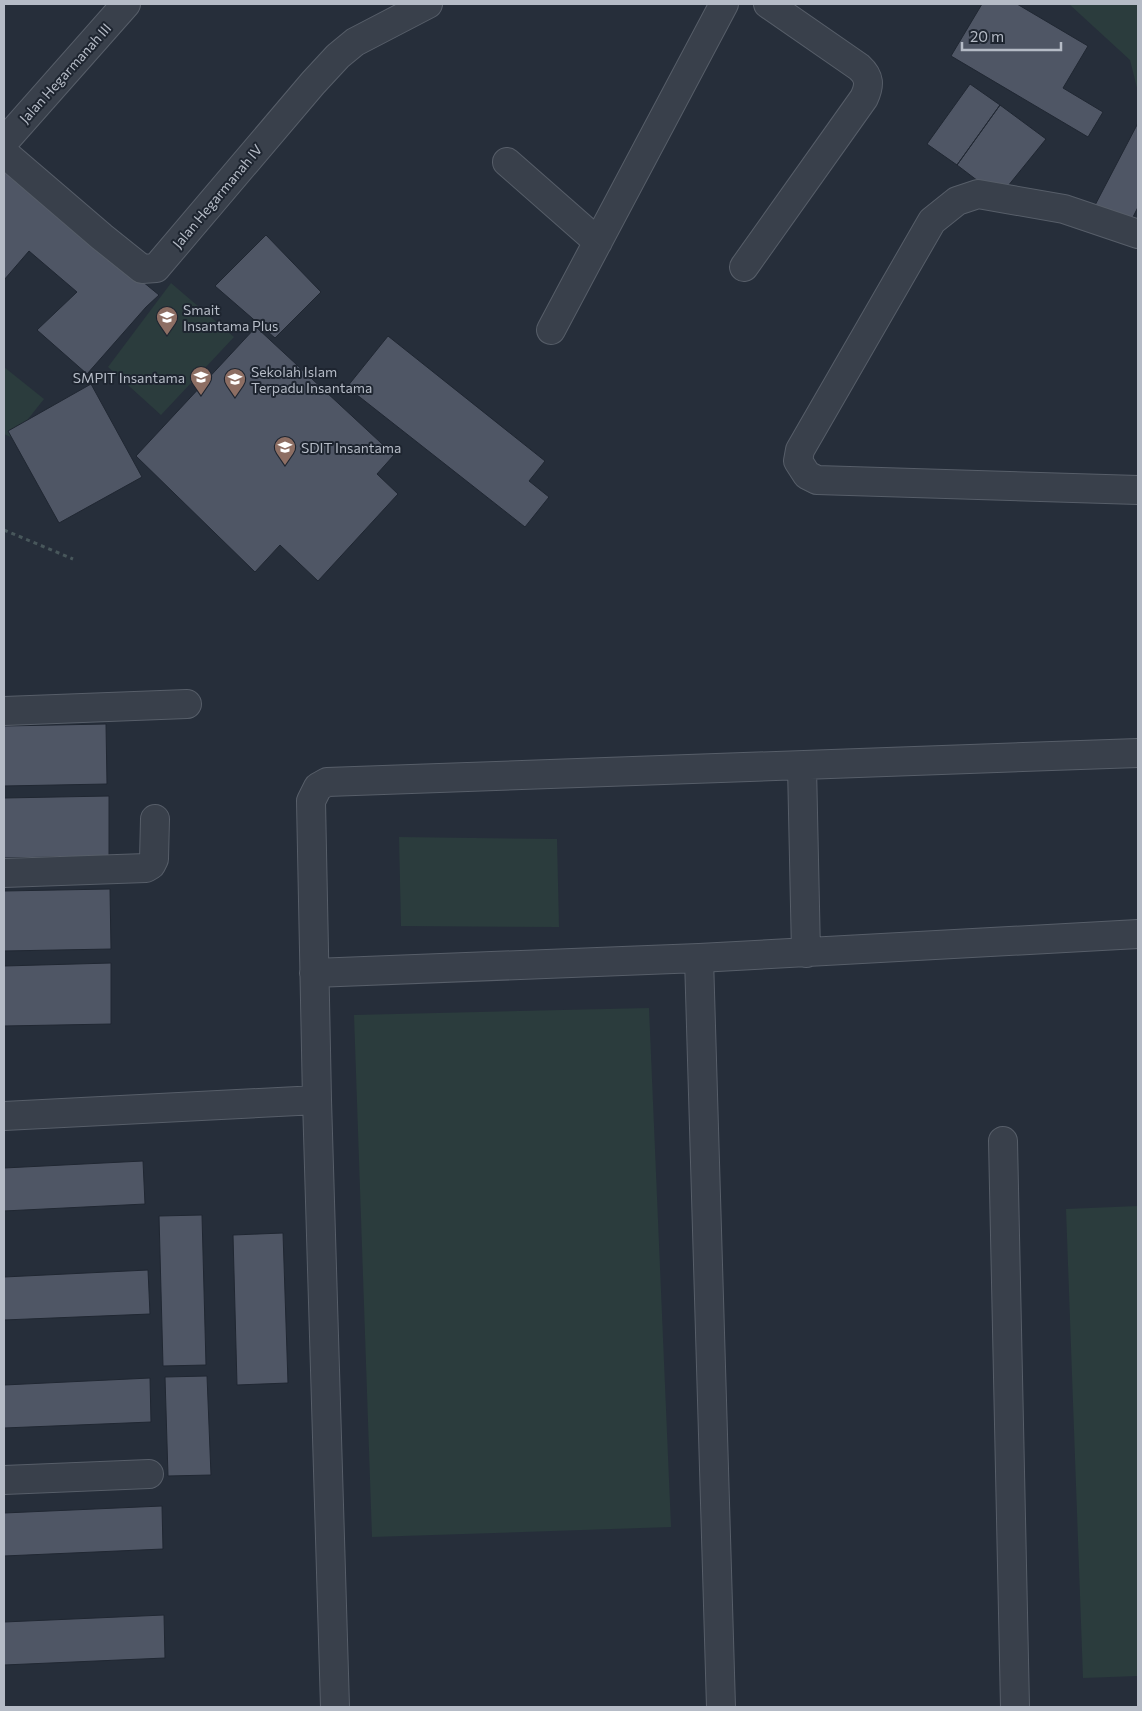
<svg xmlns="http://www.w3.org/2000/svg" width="1142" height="1711" viewBox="0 0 1142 1711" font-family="Commissioner,sans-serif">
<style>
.green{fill:#2b3c3d}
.building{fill:#4f5665;stroke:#202732}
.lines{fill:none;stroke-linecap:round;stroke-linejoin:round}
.minor-casing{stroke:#575e69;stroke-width:30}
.path{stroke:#48575b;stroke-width:3;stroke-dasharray:4 4;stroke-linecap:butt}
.minor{stroke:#39404b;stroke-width:28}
.labels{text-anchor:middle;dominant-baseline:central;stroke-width:4;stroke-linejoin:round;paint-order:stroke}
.street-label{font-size:14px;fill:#b5bbc6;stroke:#1e2530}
.poi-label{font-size:14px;fill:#b5bbc6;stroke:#1e2530;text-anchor:start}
</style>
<rect width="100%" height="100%" fill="#262e3a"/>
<!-- green -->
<path class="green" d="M1069,4H1138V92L1130,60Z
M171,283L234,337L161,415L108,367Z
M4,367L44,399L13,438L4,434Z
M399,837L557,839L559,927L401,926Z
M649,1008L671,1527L372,1537L354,1015Z
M1138,1206V1676L1083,1678L1066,1209Z"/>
<!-- building -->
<path class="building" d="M982,4H1017L1088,46L1063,88L1103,112L1088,137L951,56Z
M970,84L1000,105L957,165L927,144Z
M1000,105L1046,139L999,197L957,165Z
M1138,123V207L1128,227L1093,209Z
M4,168L159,295L146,307L87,374L37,330L77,292L29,251L4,280Z
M266,235L321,292L275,338L215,286Z
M256,327L394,455L377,474L398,494L318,581L280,545L255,572L136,456Z
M388,336L545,461L529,481L549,497L525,527L347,387Z
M91,384L142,477L59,523L8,431Z
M106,724L107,784L4,786V726Z
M109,796V856L4,858V798Z
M110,889L111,949L4,951V891Z
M111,963V1024L4,1026V966Z
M143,1161L145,1204L4,1211V1168Z
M202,1215L206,1365L163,1366L159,1216Z
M283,1233L288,1383L237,1385L233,1235Z
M148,1270L150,1314L4,1320V1277Z
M207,1376L211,1475L168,1476L165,1377Z
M150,1378L151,1422L4,1428V1385Z
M162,1506L163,1549L4,1556V1513Z
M164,1615L165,1658L4,1665V1622Z"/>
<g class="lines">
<!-- minor casing -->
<g class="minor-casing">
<path id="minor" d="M4,142L126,4
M4,153L102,237L142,269L156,268L313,83L338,56L355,42L428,4
M507,162L598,242
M1138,234L1064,209L978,194L957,201L932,221L800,450L798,461L807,475L817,480L1138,490
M744,267L864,98C870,85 870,77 859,67L768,4
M551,330L724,4
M4,711L187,704
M802,766L806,953
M4,873L146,868L151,865L154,859L155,819
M699,958L721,1707
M314,973L699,958L1138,934
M4,1116L317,1100
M1003,1141L1015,1707
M4,1480L149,1474
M335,1707L317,1100L311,801L318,787L327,782L1138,753"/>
</g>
<!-- path -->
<path class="path" d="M4,530L73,559"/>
<!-- minor -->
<use href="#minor" class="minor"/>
</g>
<!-- icons -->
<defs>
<g id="school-pin" transform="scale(1.125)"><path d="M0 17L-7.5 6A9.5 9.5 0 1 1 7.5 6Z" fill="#8d6e63" stroke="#1e2530"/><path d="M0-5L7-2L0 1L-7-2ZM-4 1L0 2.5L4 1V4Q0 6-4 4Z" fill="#fff"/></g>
</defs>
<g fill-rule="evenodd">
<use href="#school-pin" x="167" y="317"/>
<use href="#school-pin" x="201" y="377"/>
<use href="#school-pin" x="235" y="379"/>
<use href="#school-pin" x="285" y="447"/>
</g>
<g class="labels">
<!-- street labels -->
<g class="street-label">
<text transform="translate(65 73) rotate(-48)">Jalan Hegarmanah III</text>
<text transform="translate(217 196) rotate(-50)">Jalan Hegarmanah IV</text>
</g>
<!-- poi labels -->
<g class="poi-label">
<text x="183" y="309">Smait<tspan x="183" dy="16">Insantama Plus</tspan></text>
<text x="251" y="371">Sekolah Islam<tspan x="251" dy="16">Terpadu Insantama</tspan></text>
<text x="185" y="377" text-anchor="end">SMPIT Insantama</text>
<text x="301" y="447">SDIT Insantama</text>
</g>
</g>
<!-- border -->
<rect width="1142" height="1711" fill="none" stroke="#b5bbc6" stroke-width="10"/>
<!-- scale -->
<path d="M962 42v8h99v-8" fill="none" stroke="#b5bbc6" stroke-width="2.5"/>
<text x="970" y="42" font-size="15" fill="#b5bbc6" stroke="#1e2530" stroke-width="4" paint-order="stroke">20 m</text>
</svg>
